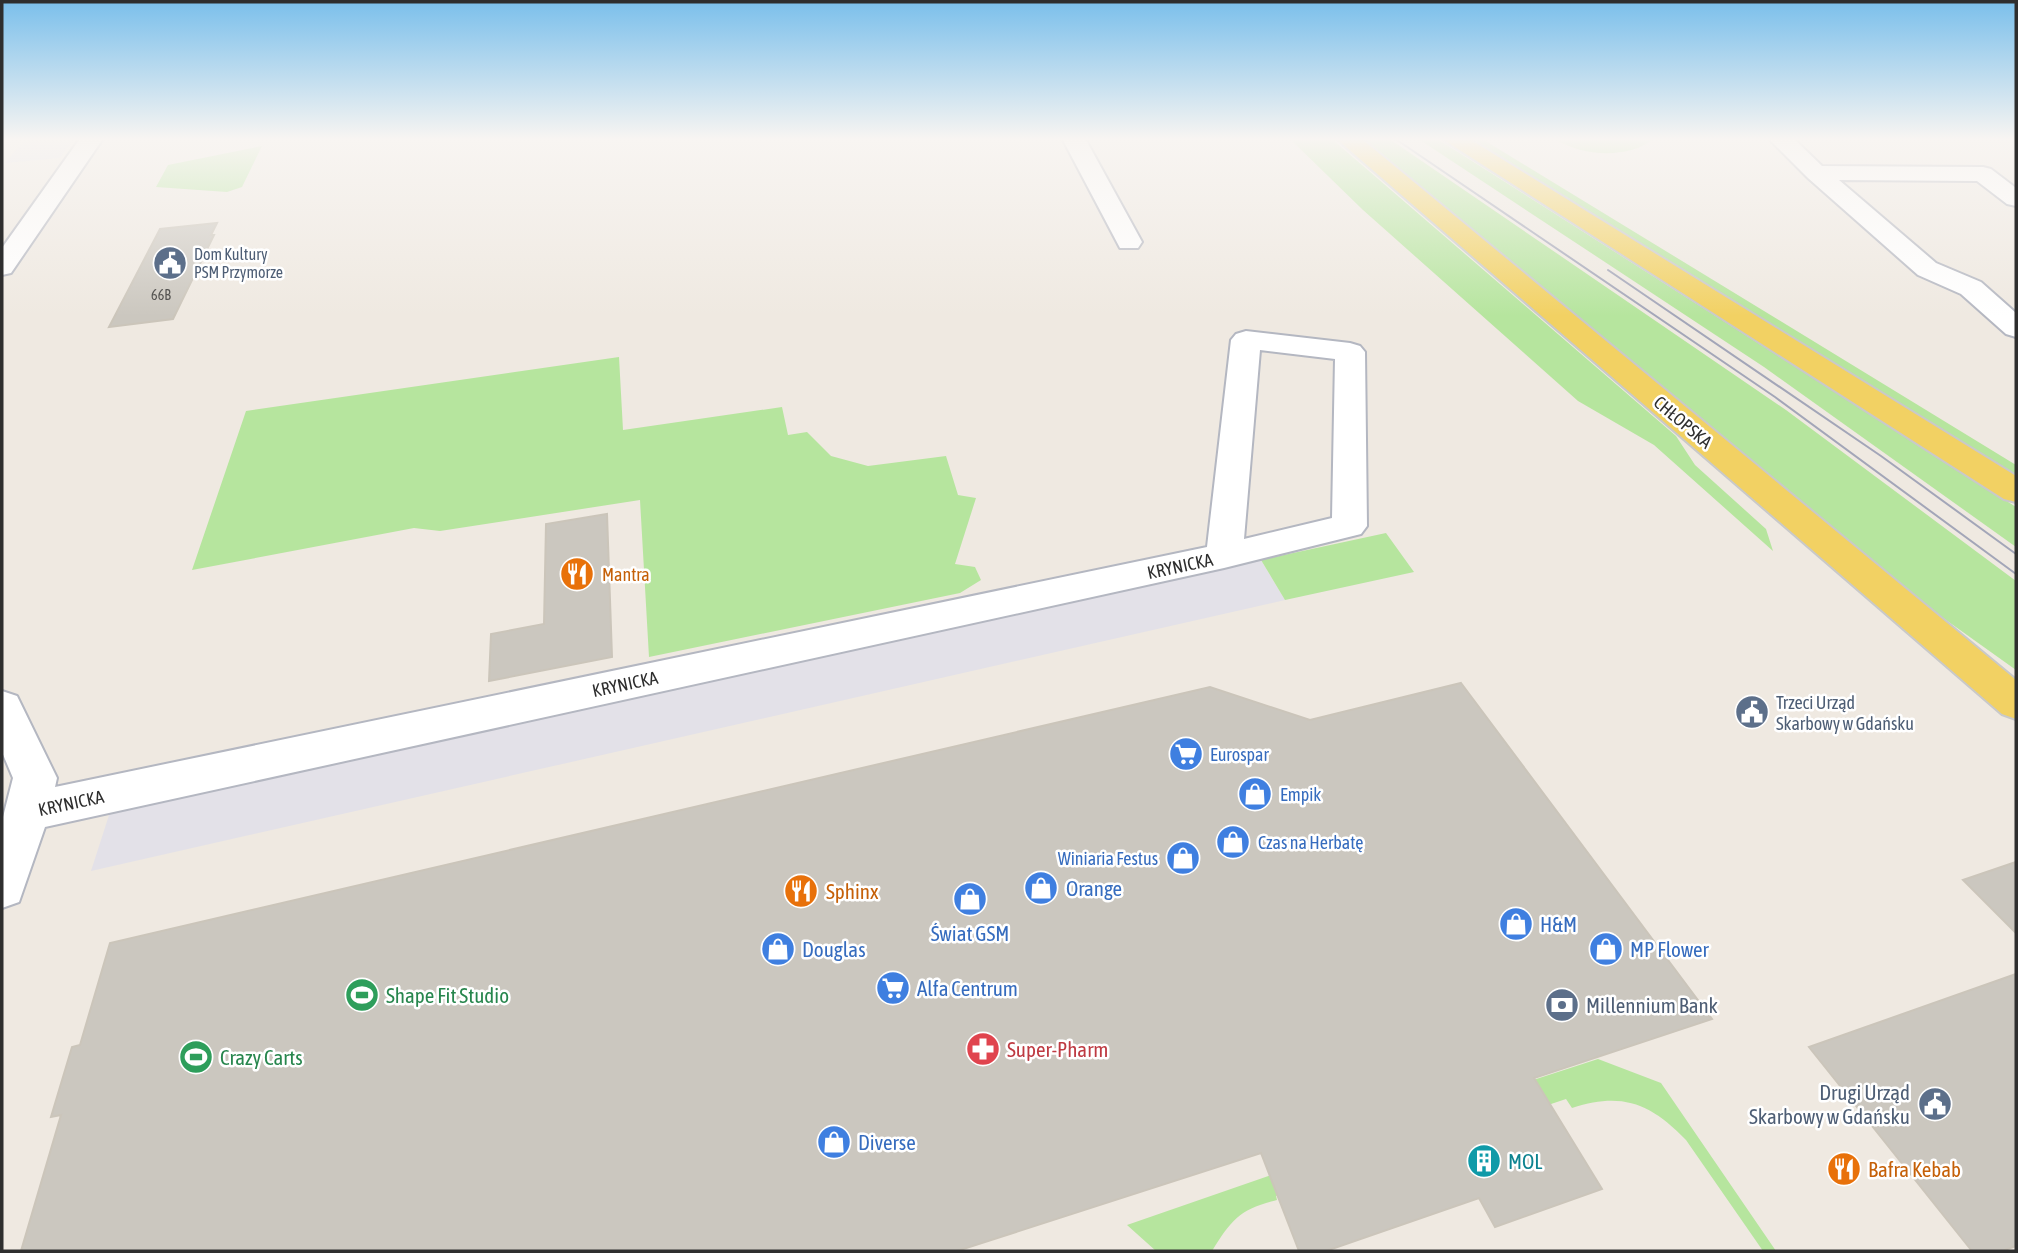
<svg xmlns="http://www.w3.org/2000/svg" width="2018" height="1253" viewBox="0 0 2018 1253" font-family="'Asap Condensed',sans-serif">
<style>
.industrial{fill:#e3e1e8}
.green{fill:#b6e59e}
.building{fill:#cbc7bf;stroke:#cbc5ba;stroke-width:2}
.lines{fill:none;stroke-linecap:round;stroke-linejoin:round}
.minor-casing{stroke:#b4b7c1;stroke-width:4}
.major-casing{stroke:#c9c9c9;stroke-width:4}
.minor{fill:#fff;fill-rule:evenodd}
.major{fill:#f2d163;fill-rule:evenodd}
.tram{stroke:#a3a6b8;stroke-width:2}
.labels{text-anchor:middle;dominant-baseline:central;stroke-width:5;stroke-linejoin:round;paint-order:stroke}
.number-label{font-size:14px;fill:#555452}
.far-service-label{font-size:16px;fill:#4e5e75;stroke:#fff;text-anchor:start}
.street-label{font-size:18px;fill:#2e2e2e;stroke:#fff}
.food-label{font-size:18px;fill:#c56008;stroke:#fff;text-anchor:start}
.service-label{font-size:18px;fill:#4e5e75;stroke:#fff;text-anchor:start}
.shop-label{font-size:18px;fill:#366cbe;stroke:#fff;text-anchor:start}
.near-shop-label{font-size:21px;fill:#366cbe;stroke:#fff;text-anchor:start}
.near-food-label{font-size:21px;fill:#c56008;stroke:#fff;text-anchor:start}
.near-leisure-label{font-size:21px;fill:#27864d;stroke:#fff;text-anchor:start}
.near-service-label{font-size:21px;fill:#4e5e75;stroke:#fff;text-anchor:start}
.near-health-label{font-size:21px;fill:#be3a42;stroke:#fff;text-anchor:start}
.near-culture-label{font-size:21px;fill:#0d838f;stroke:#fff;text-anchor:start}
</style>
<rect width="100%" height="100%" fill="#efe9e1"/>
<!-- industrial -->
<path class="industrial" d="M25,140H73L60,158L5,163Z
M1259,557L1285,600L91,871L110,812L1200,574Z"/>
<!-- green -->
<path class="green" d="M1291,140H1333L1676,436L1695,465L1766,529L1773,551L1654,445L1578,401L1363,210Z
M1364,140H1391L1786,410L2016,581V670L1918,600Z
M1420,140H1439L2016,507V547L1764,367Z
M1470,140H1484L2016,465V478Z
M1557,140H1652C1627,159 1582,156 1557,140Z
M262,146L242,187L227,192L156,187L168,165Z
M619,357L623,430L782,407L788,435L807,432L831,456L868,466L946,456L958,495L976,498L955,564L975,567L981,580L960,593L649,657L640,500L440,531L414,528L192,570L246,411Z
M1386,533L1414,572L1285,600L1261,560Z
M1598,1059L1661,1083L1776,1251H1763L1686,1140C1650,1103 1622,1092 1572,1108L1566,1099L1276,1196L1277,1200C1240,1209 1232,1219 1212,1251H1156L1127,1225L1294,1167L1290,1159Z"/>
<!-- building -->
<path class="building" d="M217,223L211,235H214L173,319L109,327L160,229Z
M607,514L612,657L489,681L491,634L544,624L546,524Z
M1461,683L1712,1019L1534,1078L1602,1189L1495,1227L1479,1198L1326,1251H1299L1261,1153L957,1251H21L61,1115L51,1117L72,1047L80,1045L110,943L1210,687L1310,720Z
M2016,862V933L1963,880Z
M2016,974V1246L2002,1251H1972L1809,1047Z"/>
<g class="lines">
<!-- minor casing -->
<g class="minor-casing">
<path id="minor" d="M79,140H102L11,273L2,275V248Z
M1063,140H1086L1142,242L1138,248H1120Z
M1770,140H1795L1822,166L1983,167L1991,169L2016,188V206L2007,204L1977,181L1839,180L1936,263L1981,282L2016,313V337L2006,334L1961,294L1918,275L1808,178Z
M1246,331L1350,343L1360,346L1365,352L1367,526L1361,534L1224,568L45,827L19,902L2,908V821L13,778L2,752V691L17,696L57,778L55,787L1207,547L1231,340L1236,334ZM1260,350L1335,359L1332,518L1244,539Z"/>
</g>
<!-- major casing -->
<g class="major-casing">
<path id="major" d="M1338,140H1363L2016,680V719L2002,714Z
M1444,140H1471L2016,476V502L2004,499Z"/>
</g>
<!-- minor -->
<use href="#minor" class="minor"/>
<!-- major -->
<use href="#major" class="major"/>
<!-- tram -->
<path class="tram" d="M1397,140L1775,397L2016,574
M1608,270L1881,456L2016,554"/>
</g>
<!-- sky -->
<linearGradient id="sky" x2="0" y2="1"><stop stop-color="#7abfeb"/><stop offset="0.44" stop-color="#f8f5f2"/><stop offset="1" stop-color="#f8f5f2" stop-opacity="0"/></linearGradient>
<rect width="2018" height="316" fill="url(#sky)"/>
<!-- icons -->
<defs>
<g id="civic-disc" transform="scale(1.75)"><circle r="9.5" fill="#5c6f8a" stroke="#fff"/><path d="M-.6-6.5H3V-4.5H.6V-3L4-1V1h2V6H-6V1h2V-1L-.6-3ZM-1.2 2.5V6h2.4V2.5Z" fill="#fff"/></g>
<g id="restaurant-disc" transform="scale(1.75)"><circle r="9.5" fill="#e8710a" stroke="#fff"/><path d="M-5-6h1v4h1v-4h1v4h1v-4h1v5L-1.5 .5V6h-2V.5L-5-1ZM5-6V6H3V1.5H1.5Q1.5-4 5-6Z" fill="#fff"/></g>
<g id="supermarket-disc" transform="scale(1.75)"><circle r="9.5" fill="#3f7fe0" stroke="#fff"/><path d="M-6-5.5h2.5l.6 2H6L4.5 2H-2.5L-4.4-4H-6ZM-1.5 3.2a1.3 1.3 0 1 0 .1 0ZM3 3.2a1.3 1.3 0 1 0 .1 0Z" fill="#fff"/></g>
<g id="shop-disc" transform="scale(1.75)"><circle r="9.5" fill="#3f7fe0" stroke="#fff"/><path d="M-5-2.5h2.3a2.7 3.5 0 0 1 5.4 0H5L5.5 6h-11ZM-1.5-2.5h3a1.5 2.3 0 0 0-3 0Z" fill="#fff"/></g>
<g id="stadium-disc" transform="scale(1.75)"><circle r="9.5" fill="#2e9e5b" stroke="#fff"/><path d="M0-5a6.5 5 0 1 0 0 10a6.5 5 0 1 0 0-10ZM-3.5-1.8h7v3.6h-7Z" fill="#fff"/></g>
<g id="bank-disc" transform="scale(1.75)"><circle r="9.5" fill="#5c6f8a" stroke="#fff"/><path d="M-6-4H6V4H-6ZM0-2.3a2.3 2.3 0 1 0 0 4.6a2.3 2.3 0 1 0 0-4.6Z" fill="#fff"/></g>
<g id="pharmacy-disc" transform="scale(1.75)"><circle r="9.5" fill="#e0444e" stroke="#fff"/><path d="M-2-6h4v4h4v4h-4v4h-4v-4h-4v-4h4Z" fill="#fff"/></g>
<g id="building-disc" transform="scale(1.75)"><circle r="9.5" fill="#0f9aa8" stroke="#fff"/><path d="M-4-6H4V6H1V3H-1V6H-4ZM-2.5-4.3h1.7v1.8h-1.7ZM.8-4.3h1.7v1.8H.8ZM-2.5-1h1.7V.8h-1.7ZM.8-1h1.7V.8H.8Z" fill="#fff"/></g>
</defs>
<g fill-rule="evenodd">
<use href="#civic-disc" x="170" y="263"/>
<use href="#restaurant-disc" x="577" y="574"/>
<use href="#civic-disc" x="1752" y="712"/>
<use href="#supermarket-disc" x="1186" y="754"/>
<use href="#shop-disc" x="1255" y="794"/>
<use href="#shop-disc" x="1233" y="842"/>
<use href="#shop-disc" x="1183" y="858"/>
<use href="#shop-disc" x="1041" y="888"/>
<use href="#restaurant-disc" x="801" y="891"/>
<use href="#shop-disc" x="970" y="899"/>
<use href="#shop-disc" x="1516" y="924"/>
<use href="#shop-disc" x="778" y="949"/>
<use href="#shop-disc" x="1606" y="949"/>
<use href="#supermarket-disc" x="893" y="988"/>
<use href="#stadium-disc" x="362" y="995"/>
<use href="#bank-disc" x="1562" y="1005"/>
<use href="#pharmacy-disc" x="983" y="1049"/>
<use href="#stadium-disc" x="196" y="1057"/>
<use href="#civic-disc" x="1935" y="1104"/>
<use href="#shop-disc" x="834" y="1142"/>
<use href="#building-disc" x="1484" y="1161"/>
<use href="#restaurant-disc" x="1844" y="1169"/>
</g>
<g class="labels">
<!-- number labels -->
<g class="number-label">
<text x="161" y="295">66B</text>
</g>
<!-- far-service labels -->
<g class="far-service-label">
<text x="194" y="254">Dom Kultury<tspan x="194" dy="18">PSM Przymorze</tspan></text>
</g>
<!-- street labels -->
<g class="street-label">
<text transform="translate(1683 422) rotate(40)">CHŁOPSKA</text>
<text transform="translate(1180 566) rotate(-12)">KRYNICKA</text>
<text transform="translate(625 684) rotate(-12)">KRYNICKA</text>
<text transform="translate(71 803) rotate(-12)">KRYNICKA</text>
</g>
<!-- food labels -->
<g class="food-label">
<text x="602" y="574">Mantra</text>
</g>
<!-- service labels -->
<g class="service-label">
<text x="1776" y="702">Trzeci Urząd<tspan x="1776" dy="21">Skarbowy w Gdańsku</tspan></text>
</g>
<!-- shop labels -->
<g class="shop-label">
<text x="1210" y="754">Eurospar</text>
<text x="1280" y="794">Empik</text>
<text x="1258" y="842">Czas na Herbatę</text>
<text x="1158" y="858" text-anchor="end">Winiaria Festus</text>
</g>
<!-- near-shop labels -->
<g class="near-shop-label">
<text x="1066" y="888">Orange</text>
<text x="1540" y="924">H&amp;M</text>
<text x="970" y="933" text-anchor="middle">Świat GSM</text>
<text x="802" y="949">Douglas</text>
<text x="1630" y="949">MP Flower</text>
<text x="917" y="988">Alfa Centrum</text>
<text x="858" y="1142">Diverse</text>
</g>
<!-- near-food labels -->
<g class="near-food-label">
<text x="826" y="891">Sphinx</text>
<text x="1868" y="1169">Bafra Kebab</text>
</g>
<!-- near-leisure labels -->
<g class="near-leisure-label">
<text x="386" y="995">Shape Fit Studio</text>
<text x="220" y="1057">Crazy Carts</text>
</g>
<!-- near-service labels -->
<g class="near-service-label">
<text x="1586" y="1005">Millennium Bank</text>
<text x="1910" y="1092" text-anchor="end">Drugi Urząd<tspan x="1910" dy="24">Skarbowy w Gdańsku</tspan></text>
</g>
<!-- near-health labels -->
<g class="near-health-label">
<text x="1007" y="1049">Super-Pharm</text>
</g>
<!-- near-culture labels -->
<g class="near-culture-label">
<text x="1508" y="1161">MOL</text>
</g>
</g>
<!-- border -->
<rect width="2018" height="1253" fill="none" stroke="#2e2e2e" stroke-width="7"/>
</svg>
